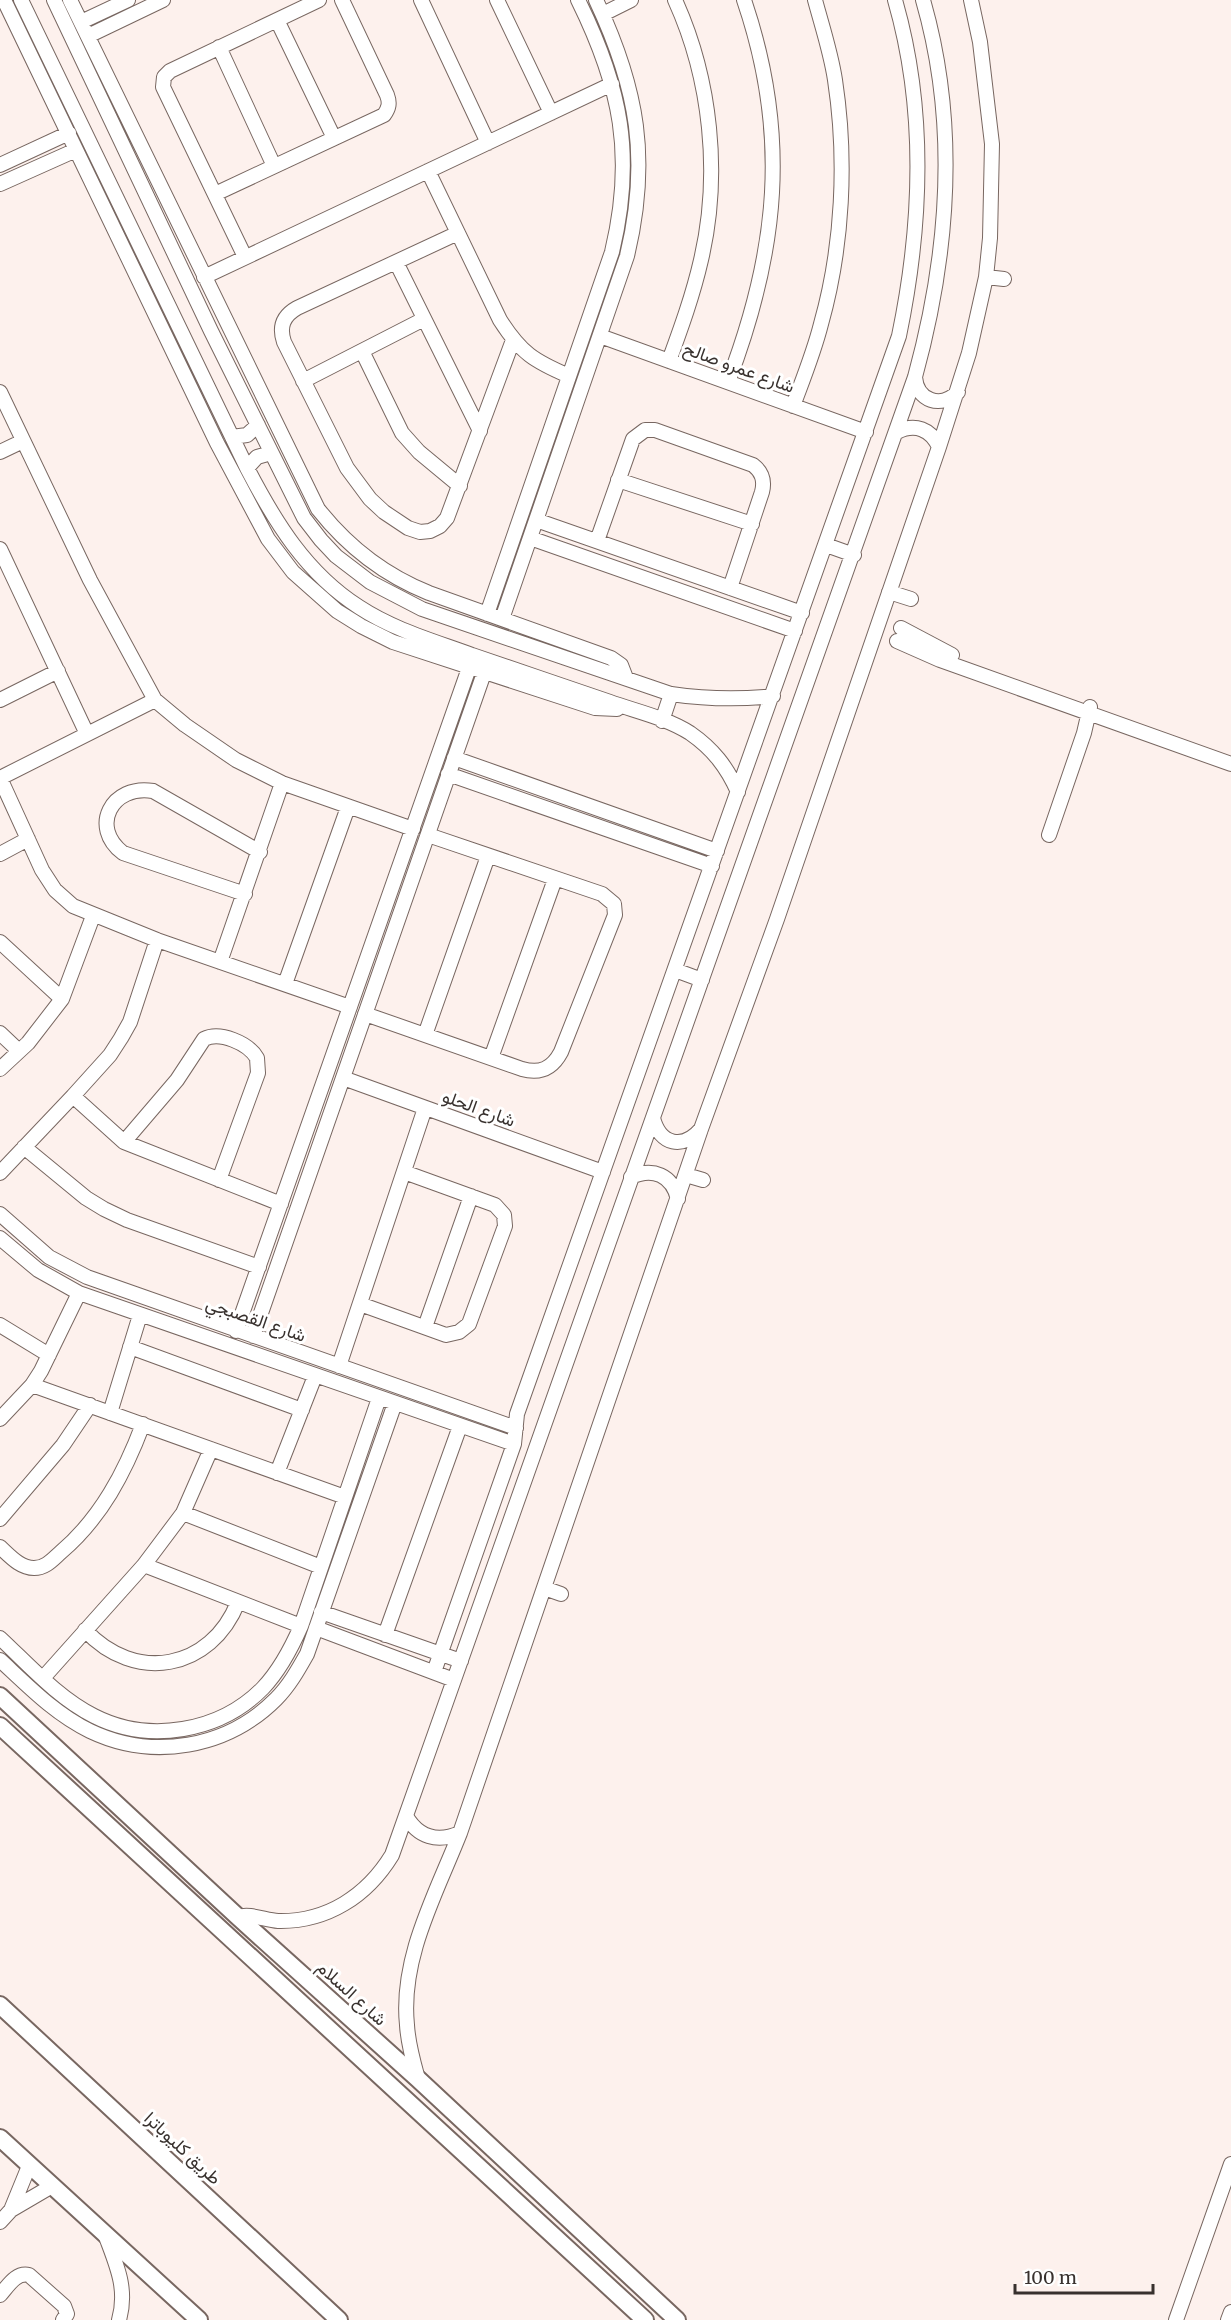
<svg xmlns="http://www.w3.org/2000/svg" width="1231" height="2320" viewBox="0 0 1231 2320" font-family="Merriweather,Vazirmatn,serif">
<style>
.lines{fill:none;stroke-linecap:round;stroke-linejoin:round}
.minor-casing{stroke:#786761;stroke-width:16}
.major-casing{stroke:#786761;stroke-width:20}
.minor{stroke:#fff;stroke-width:14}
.major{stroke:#fff;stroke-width:16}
.labels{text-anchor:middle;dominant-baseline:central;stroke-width:6;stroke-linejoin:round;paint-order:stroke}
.street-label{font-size:18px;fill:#38312e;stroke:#fff}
</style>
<rect width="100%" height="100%" fill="#fdf1ed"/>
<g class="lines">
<!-- minor casing -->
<g class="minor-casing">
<path id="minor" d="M4,0L217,443L268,539L293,572L337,611L361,626L393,642L595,708L617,709
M21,0L247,468C275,522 306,573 359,607C394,630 434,641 472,655C518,671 564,686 610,702C635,711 667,718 690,733C713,749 727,767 738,792
M54,0L211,331L304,518L321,540L336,556L370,582L422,609L671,694C706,699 738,700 773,696
M70,0L318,509C348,547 384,575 429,593L611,658L621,665L626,678
M421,0L488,143
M497,0L551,113
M603,14L631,0
M277,20L334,138
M81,22L128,0
M88,36L163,0
M219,47L274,166
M0,165L69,133
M428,171L500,320C521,353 534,361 569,376
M0,184L76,150
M215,194L384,115C389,108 390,103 387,95L342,0
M458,233L297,308C283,316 279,327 284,342L347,468L370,499L384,512L408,528L420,532L430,531L440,526L447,518L513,340
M245,257L163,87L164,77L170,71L319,0
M396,262L480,431
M204,277L612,84
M986,277L1004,279
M600,336L866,432
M362,351L402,433L419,452L460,486
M669,361C681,328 693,295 701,260C721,175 711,79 675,0
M915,377C917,401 941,409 958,392
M303,381L424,319
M728,382C778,251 790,135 744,0
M0,392L90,580L155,700L185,725L236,760L282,783L413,829
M793,406C803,379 814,352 821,324C843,246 847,159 835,80C831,53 822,26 815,0
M897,432C915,423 931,429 939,447
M232,437L247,435L258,425
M0,452L23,441
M247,468L257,457L271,453
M618,480L752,524
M536,520L802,613
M530,538L795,631
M597,541L633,439L645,430H655L753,465C762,472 765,480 762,492L730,588
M826,545L854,555
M0,549L87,734
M889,592L911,599
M487,614L612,252C635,156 621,87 578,0
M502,619L627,256C650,160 638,89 596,0
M901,628L952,655
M897,641L940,660L1231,764
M0,700L58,671
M662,721L671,694
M454,758L717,851
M448,774L712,866
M0,778L42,870L55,890L73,906L157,940L350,1007
M0,778L155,700
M1049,835L1084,733L1090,707
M0,854L28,839
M245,894L123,853C89,827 112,784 153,791L260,852
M0,942L62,999
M220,962L282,783
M675,970L702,980
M285,984L348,807
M365,1014L522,1069C540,1074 552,1069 561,1052L615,915L614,904L602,894L428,835
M0,1033L19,1051
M425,1035L488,856
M491,1058L555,879
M0,1069L28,1043L62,999L93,916
M343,1078L603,1172
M73,1096L124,1142L281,1204
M653,1118C660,1145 683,1150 701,1129
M124,1142L177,1080L204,1039C220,1031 248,1043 257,1058L258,1073L219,1180
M24,1147L86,1198L104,1209L127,1220L259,1267
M0,1173L73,1096L110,1055L121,1038L130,1022L157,940
M686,1175L703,1180
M631,1177C653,1167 672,1175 678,1199
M0,1214L49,1257L87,1277L516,1428
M0,1238L38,1270L79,1293L514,1444
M360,1304L446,1335L459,1332L469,1324L505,1226L504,1215L495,1205L404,1172
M0,1325L49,1355
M425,1327L471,1196
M236,1331L469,668
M253,1336L484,673
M130,1347L302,1410
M339,1366L425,1108
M32,1385L345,1497
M110,1413L140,1315
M0,1419L32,1385L41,1371L79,1293
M277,1473L315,1376
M183,1513L321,1567
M0,1519L63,1445L90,1405
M0,1547C10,1556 20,1568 34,1568C46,1568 53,1559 61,1552C101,1518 125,1472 143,1424
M144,1565L301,1626
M544,1588L561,1594
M321,1612L461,1661
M316,1628L454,1680
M85,1630C135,1684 211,1670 238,1602
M385,1635L460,1426
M0,1638C29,1665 58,1698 94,1716C149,1744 220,1732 263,1688C280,1670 291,1649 301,1626L379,1398
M0,1660C28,1686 55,1714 90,1731C153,1761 227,1748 276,1699C289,1686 298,1670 307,1654L395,1403
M434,1672L514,1444L517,1414L899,336C922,225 927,111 895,0
M43,1678L144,1565L183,1513L211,1449
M406,1816C418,1837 437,1843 460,1833
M238,1917C250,1913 265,1920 278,1921C327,1922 367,1896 392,1855L915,377C949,253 959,125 923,0
M418,2079C413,2061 408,2044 407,2025C400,1958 436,1894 460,1833L701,1129L777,919L939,447L969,353L986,277L990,238L992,144L980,42L971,0
M11,2210L29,2166
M0,2222L11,2210L52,2186
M105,2234C116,2264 128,2288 119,2320
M0,2295C8,2286 16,2272 29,2275L64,2306L67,2314L63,2320
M1176,2320L1231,2164
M1228,2320L1231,2312"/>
</g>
<!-- major casing -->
<g class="major-casing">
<path id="major" d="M0,1696L238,1917L418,2079L677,2320
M0,1726L645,2320
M0,2005L339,2320
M0,2138L199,2320"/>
</g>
<!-- minor -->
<use href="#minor" class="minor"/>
<!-- major -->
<use href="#major" class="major"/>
</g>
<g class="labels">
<!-- street labels -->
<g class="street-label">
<text transform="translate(739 367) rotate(20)">شارع عمرو صالح</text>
<text transform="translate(479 1108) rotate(20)">شارع الحلو</text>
<text transform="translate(256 1319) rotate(19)">شارع القصبجي</text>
<text transform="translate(352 1993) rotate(42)">شارع السلام</text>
<text transform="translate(183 2148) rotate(43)">طريق كليوباترا</text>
</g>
</g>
<!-- scale -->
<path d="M1015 2284v9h138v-9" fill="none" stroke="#38312e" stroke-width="3"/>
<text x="1024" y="2284" font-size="18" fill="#38312e" stroke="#ffffff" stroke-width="4.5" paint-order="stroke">100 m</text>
</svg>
